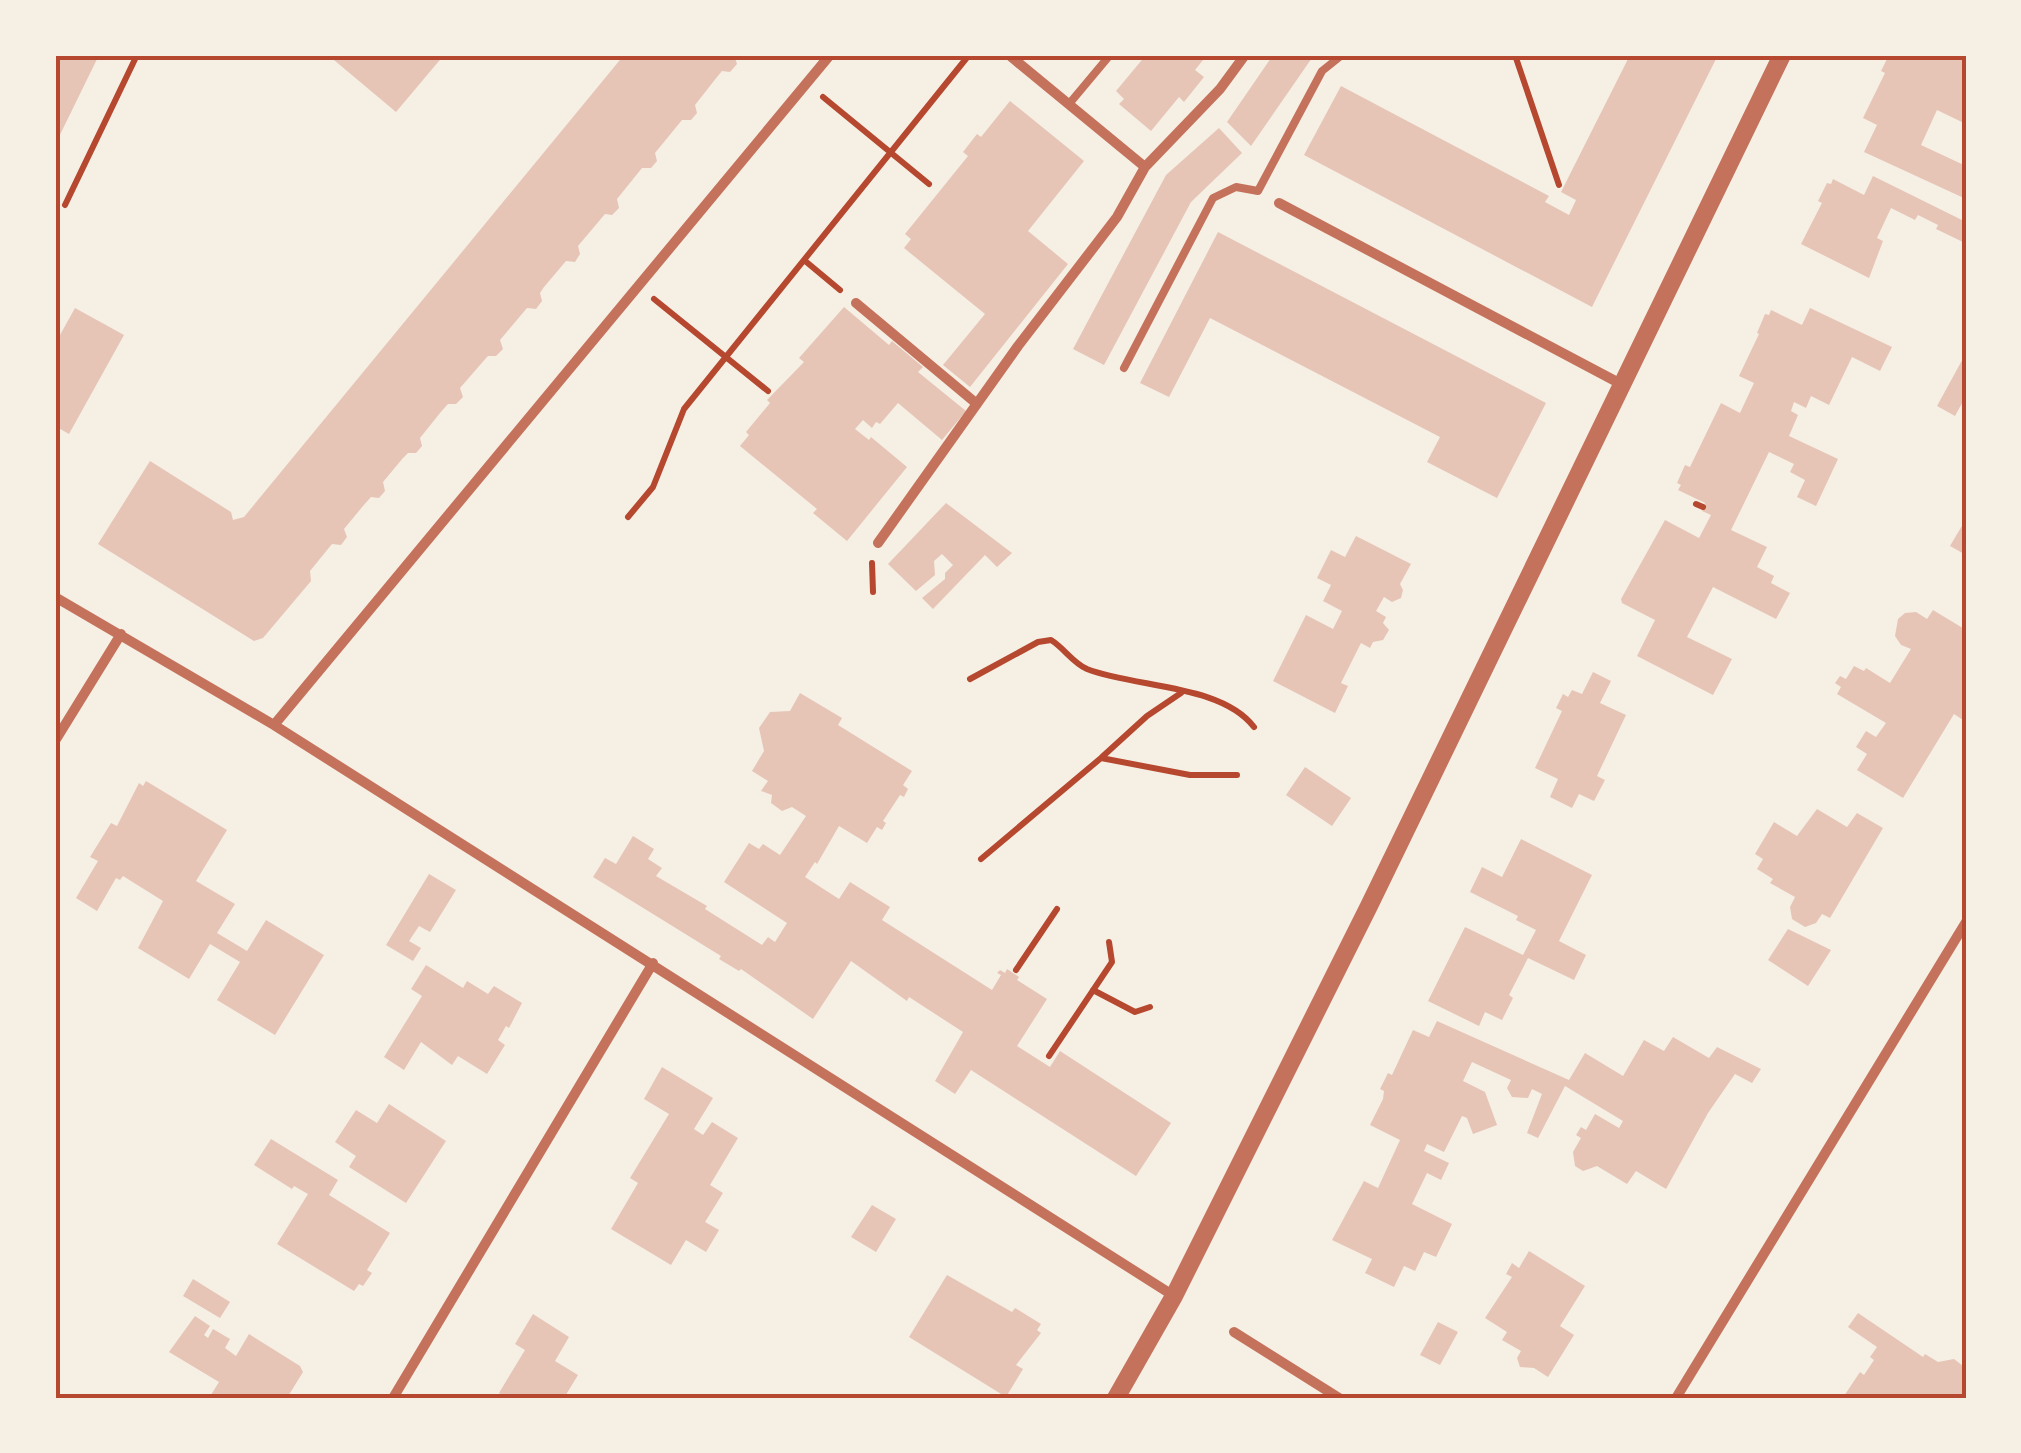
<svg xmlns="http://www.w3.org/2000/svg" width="2021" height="1453" viewBox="0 0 2021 1453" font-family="'Roboto Condensed',sans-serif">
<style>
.building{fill:#e6c5b7}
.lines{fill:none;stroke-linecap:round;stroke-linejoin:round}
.path{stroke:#b5482f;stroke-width:6}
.service{stroke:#c5725c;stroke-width:8}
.minor{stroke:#c5725c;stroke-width:10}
.tertiary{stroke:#c5725c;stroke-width:18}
.neatline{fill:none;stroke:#b5482f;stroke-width:4}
</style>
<rect width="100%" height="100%" fill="#f6efe4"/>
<!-- building -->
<path class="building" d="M55,55H99L55,145Z
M328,55H444L396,112Z
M624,55H734L737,64L730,72L722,71L717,77L695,105L697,113L691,120H682L655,153L657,161L651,168H642L617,199L619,208L612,215L605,214L578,246L580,254L575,262L566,261L544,287L540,293L542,301L536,309L527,308L500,340L503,349L496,356H488L480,365L460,388L463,397L456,404H448L440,413L420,438L422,446L416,453H408L403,458L383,482L385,491L379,498L371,497L363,506L344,529L347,537L341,545L332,544L310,571L311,581L263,638L254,641L98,544L150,461L231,512L233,520L244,517Z
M1146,55H1207L1195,70L1204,77L1184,102L1179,97L1151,131L1119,104L1124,99L1116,91Z
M1273,55H1314L1251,146L1227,122Z
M1630,55H1718L1592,307L1304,155L1341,86L1549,196L1545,202L1569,215L1576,200L1561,192Z
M1889,55H1966V124L1937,110L1921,145L1966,166V199L1864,152L1877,125L1863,118L1885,73L1881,71Z
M1010,101L1084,161L1028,231L1068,264L970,387L943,365L985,314L904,248L911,239L905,234L968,156L963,152L977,134L981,137Z
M1219,128L1242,153L1191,202L1104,365L1073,349L1166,175Z
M1873,176L1966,222L1963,242L1936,229L1938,225L1918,215L1915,220L1891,208L1877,238L1883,241L1869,278L1801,244L1822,203L1818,201L1827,183L1831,184L1833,179L1864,195Z
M1218,232L1546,403L1497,498L1427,462L1440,437L1210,318L1169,397L1140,383Z
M844,307L889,345L892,341L923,367L918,372L966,411L942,440L898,403L880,424L876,422L872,428L863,420L855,429L869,440L871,437L907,467L847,541L813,513L817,509L740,446L749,435L746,432L770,403L767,400L804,362L799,358Z
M75,308L124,335L69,434L55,426V344Z
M1810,308L1892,347L1880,371L1852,357L1829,405L1811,396L1806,408L1794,402L1791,411L1798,415L1789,436L1838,459L1816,506L1797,497L1805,480L1790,472L1794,464L1769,452L1731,530L1767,547L1757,567L1774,576L1771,583L1790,593L1776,619L1713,587L1687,637L1732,659L1713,695L1637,656L1655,620L1622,603L1621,599L1665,520L1699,538L1711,515L1702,511L1705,503L1678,490L1681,485L1677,483L1685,465L1690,467L1721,403L1740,413L1754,383L1739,376L1759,334L1757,333L1765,314L1769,315L1771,310L1802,325Z
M1966,353V396L1955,416L1937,406Z
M946,503L1012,553L997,567L985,555L933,609L922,598L945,579V573L953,565L942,554L934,561L935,575L916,591L888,564Z
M1966,519V555L1950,546Z
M1356,536L1411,564L1400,584L1403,590L1401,598L1392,602L1384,597L1376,611L1386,617L1383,623L1389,630L1383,640L1373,642L1370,648L1361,643L1341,683L1348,686L1335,713L1273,681L1306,615L1333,629L1342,611L1323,601L1331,585L1317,578L1331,550L1345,557Z
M1933,610L1966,630V722L1954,714L1903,798L1857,770L1867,754L1856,747L1866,731L1876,737L1886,723L1837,694L1841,687L1835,683L1840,676L1846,679L1854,666L1864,671L1866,668L1890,683L1911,649L1901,645L1895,636L1898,619L1905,613L1916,612L1927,619Z
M1593,672L1611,681L1600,703L1626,715L1597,776L1605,780L1594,801L1579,794L1572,808L1550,797L1558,779L1535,768L1562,711L1556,708L1563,694L1568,697L1572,690L1582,694Z
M800,693L842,718L838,725L912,771L903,785L908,789L904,797L900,795L883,821L886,823L882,830L877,827L867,843L839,826L817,864L815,862L805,877L839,899L850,882L890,907L882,920L992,990L1001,975L997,973L1000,970L1005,973L1007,969L1019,977L1017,980L1047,999L1017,1046L1050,1067L1060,1051L1171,1123L1136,1176L971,1070L955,1094L935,1081L963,1032L909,997L907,1001L851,961L813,1019L741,969L739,971L719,959L721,956L593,877L605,858L616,864L633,836L654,849L648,859L662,868L656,876L707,906L705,909L762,945L768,937L775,942L787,923L724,882L749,843L759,849L763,844L780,855L806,816L792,807L782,811L771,803L772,795L761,791L768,781L752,771L764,751L759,728L770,712L790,711Z
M1305,767L1351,798L1332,826L1286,795Z
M146,781L227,830L196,881L235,904L217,933L247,951L266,920L324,955L275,1035L217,1000L240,962L210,944L189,979L138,948L163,901L123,876L120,880L116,878L97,911L76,898L98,861L90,857L111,823L117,826L139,783L143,786Z
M1817,809L1847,827L1857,813L1883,828L1830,918L1822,914L1816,923L1805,927L1792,919L1790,907L1795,897L1770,883L1773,879L1757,869L1763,859L1755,854L1774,822L1797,836Z
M1521,839L1592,875L1559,941L1586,955L1574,980L1528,958L1509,995L1513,998L1502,1020L1485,1012L1479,1026L1428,1001L1465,927L1523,955L1536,930L1516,920L1518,916L1470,892L1482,867L1502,877Z
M429,874L456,890L430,932L419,926L409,941L421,948L413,961L386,945Z
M1788,929L1831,950L1808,986L1768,960Z
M426,965L463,988L467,981L488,994L494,986L522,1003L509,1028L506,1026L498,1040L505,1045L487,1074L458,1056L452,1065L421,1042L404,1070L384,1057L422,996L411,989Z
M1437,1021L1569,1080L1585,1053L1623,1076L1644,1040L1664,1051L1673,1037L1709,1058L1717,1047L1761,1069L1752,1083L1735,1074L1708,1113L1666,1189L1636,1171L1627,1184L1597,1166L1583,1171L1575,1166L1573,1152L1581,1138L1576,1135L1581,1127L1586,1130L1595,1114L1619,1128L1623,1121L1565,1086L1538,1138L1527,1133L1542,1094L1532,1089L1528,1098L1512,1097L1507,1088L1511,1080L1472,1062L1463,1081L1485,1092L1497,1125L1473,1134L1467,1118L1462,1116L1444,1152L1427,1144L1424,1151L1449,1163L1441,1180L1427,1173L1412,1204L1452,1224L1436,1257L1424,1252L1415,1271L1404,1266L1394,1287L1365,1273L1372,1259L1332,1240L1364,1181L1378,1188L1400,1140L1370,1125L1383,1099L1384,1091L1380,1089L1388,1073L1392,1075L1413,1030L1429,1037Z
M662,1067L713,1098L694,1129L703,1135L712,1122L738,1138L710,1185L723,1193L705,1222L719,1230L706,1252L686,1240L671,1265L611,1229L638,1183L630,1178L669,1114L644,1099Z
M389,1104L446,1141L406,1203L349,1167L356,1156L335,1142L356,1110L377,1123Z
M271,1139L338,1180L329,1195L390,1233L367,1270L372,1273L363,1286L359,1284L354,1291L277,1244L308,1194L294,1186L292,1189L254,1165Z
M872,1205L896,1219L876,1252L851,1237Z
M1529,1251L1585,1286L1560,1326L1574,1335L1548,1377L1534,1368L1520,1367L1517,1358L1521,1351L1502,1340L1507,1332L1485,1318L1512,1277L1506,1274L1512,1263L1519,1268Z
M947,1275L1012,1312L1015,1308L1041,1324L1037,1330L1041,1333L1016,1365L1023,1369L1006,1397L909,1337Z
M193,1279L230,1302L220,1318L183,1296Z
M1858,1313L1923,1357L1925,1354L1938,1362L1954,1359L1963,1366L1966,1392L1962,1398L1844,1396L1860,1372L1864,1375L1874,1360L1870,1357L1877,1347L1848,1327Z
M533,1314L569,1337L555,1361L578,1375L564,1398H507L499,1393L525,1350L515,1344Z
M195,1316L210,1326L204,1335L208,1338L213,1329L230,1339L225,1348L236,1356L249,1334L300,1366L303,1372L287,1398H209L219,1382L169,1352Z
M1438,1322L1458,1332L1440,1365L1420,1355Z"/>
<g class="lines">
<!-- path -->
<path class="path" d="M1515,55L1559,185
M823,97L929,184
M65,205L137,55
M804,260L840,290
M654,299L768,391
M1696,504L1703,507
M628,517L653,487L684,409L969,55
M872,563L873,592
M970,679L1038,642L1051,640C1064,648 1073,663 1087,669C1136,688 1221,684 1254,727
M1102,757L1147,716L1181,693
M981,859L1101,758L1190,775H1237
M1016,970L1057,909
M1093,990L1135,1012L1150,1007
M1049,1056L1112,962L1109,942"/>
<!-- service -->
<path class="service" d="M1069,104L1110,55
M1124,368L1213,198L1236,187L1258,191L1322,71L1342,55"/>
<!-- minor -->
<path class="minor" d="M1009,55L1145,167
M1279,203L1621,384
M856,303L977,404
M878,543L1018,346L1117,217L1145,167L1220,89L1245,55
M55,597L274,725L1174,1296
M274,725L830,55
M55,741L121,634
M1234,1332L1339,1398
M393,1398L653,963
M1676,1398L1966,922"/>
<!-- tertiary -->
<path class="tertiary" d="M1116,1398L1174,1296L1369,906L1782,55"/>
</g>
<!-- border -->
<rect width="2021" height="1453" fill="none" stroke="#f6efe4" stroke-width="115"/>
<rect x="58" y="58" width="1906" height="1338" class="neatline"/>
</svg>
